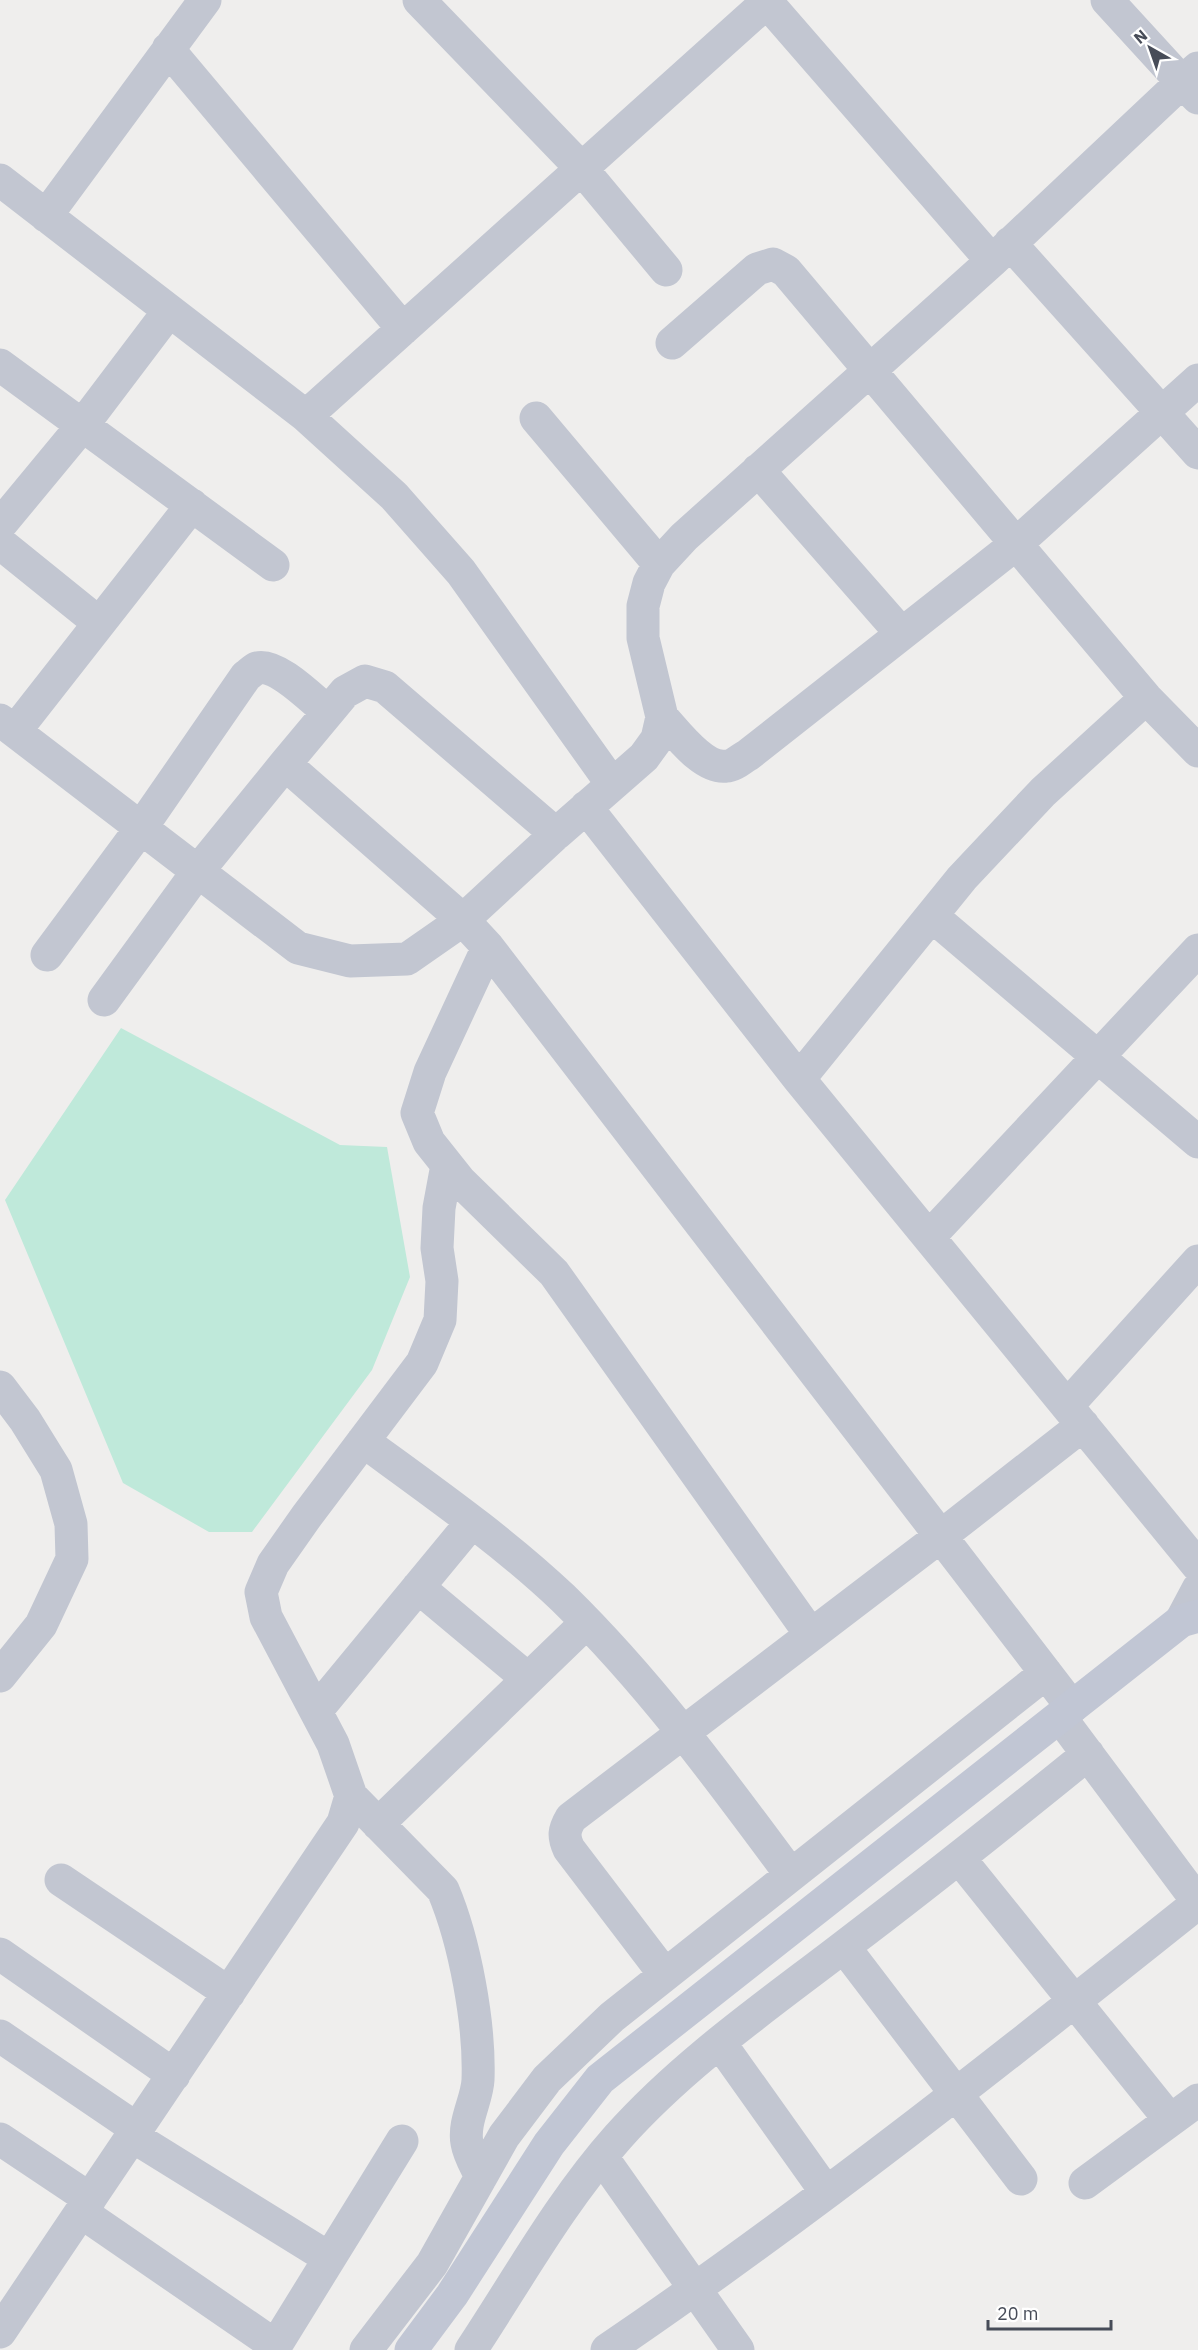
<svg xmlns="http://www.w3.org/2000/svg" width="1198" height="2350" viewBox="0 0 1198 2350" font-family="'IBM Plex Sans',sans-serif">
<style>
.green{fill:#bfe9da}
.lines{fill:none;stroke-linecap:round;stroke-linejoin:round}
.street{stroke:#c2c6d1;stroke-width:33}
.secondary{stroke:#c1c6d4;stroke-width:33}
</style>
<rect width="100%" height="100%" fill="#efeeed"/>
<!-- green -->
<path class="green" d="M121,1028L340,1145L387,1147L410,1277L372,1370L252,1532H209L123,1483L5,1200Z"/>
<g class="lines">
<!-- street -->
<path class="street" d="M419,0L582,169L666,270
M765,0L992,261
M1107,0L1182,82L1198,68
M168,49L403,329
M0,180L306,416L394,496L461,572L612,784
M46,216L205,0
M1010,243L1198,453
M672,343L757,269L773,264L786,271L1146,698L1198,751
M0,365L273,565
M306,416L767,2
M536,418L659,564
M758,470L901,633
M0,525L82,426L169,311
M0,543L99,623
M662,717C677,733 703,770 727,766C734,766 742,758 748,755L1016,544L1198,380
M0,720L298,948L350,961L407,959L463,920L556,834L644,757L657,739L662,717L643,638V606L649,583L659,564L684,537L992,261L1182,82L1198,98
M15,731L192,505
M285,764L463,920L488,947L1072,1707
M586,807L799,1079L1198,1566
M932,916L1198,1142
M488,947L430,1072L417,1113L429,1142L460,1181L554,1273L811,1635
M47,955L141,828L246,676C249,674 254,669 257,668C276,662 313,700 328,712
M104,1000L198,871L285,764L345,692L365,681L385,687L556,834
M799,1079L962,878L1043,792L1146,698
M929,1237L1198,950
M0,1387L25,1420L56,1470L71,1524L72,1559L41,1625L0,1676
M1067,1406L1198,1261
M363,1441C430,1490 503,1541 563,1598C649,1682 720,1779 791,1875
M418,1587L528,1679
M1181,1621L1198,1589
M316,1711L472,1522
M1060,1717L1198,1902
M351,1796L443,1890C465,1942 480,2024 478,2080C477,2100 463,2122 467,2143C469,2155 476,2166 481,2177
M378,1824L586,1623
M960,1859L1170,2120
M61,1880L229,1993
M844,1947L1021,2179
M0,1954L174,2075
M665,1975L569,1849C563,1836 564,1830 571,1818L941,1536L1083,1425
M0,2036L137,2129
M720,2043L826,2192
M132,2136L329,2258
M0,2139L90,2199
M602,2157L738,2350
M1085,2183L1198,2100
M81,2212L276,2346
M0,2332L343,1823L351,1796L333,1744L266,1617L261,1592L273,1564L306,1517L422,1363L440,1320L442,1281L437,1248L439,1208L447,1165
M273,2350L402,2141
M366,2350L432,2264L504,2136L547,2079L612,2017L1046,1673
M471,2350C518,2279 561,2201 618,2137C684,2063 768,2005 846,1945C928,1883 1008,1819 1088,1754
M607,2350C811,2211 1005,2057 1198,1903"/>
<!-- secondary -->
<path class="secondary" d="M411,2350L452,2295L549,2144L600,2079L1181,1621L1198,1616"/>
</g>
<!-- north arrow -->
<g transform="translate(1150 48) rotate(320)" stroke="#ffffff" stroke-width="4.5" paint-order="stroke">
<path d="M0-4.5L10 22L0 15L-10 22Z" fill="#474c58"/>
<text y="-9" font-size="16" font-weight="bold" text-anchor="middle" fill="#474c58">N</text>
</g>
<!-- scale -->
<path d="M988 2320v9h123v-9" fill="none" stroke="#474c58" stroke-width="3"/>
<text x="997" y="2320" font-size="18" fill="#474c58" stroke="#ffffff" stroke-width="4.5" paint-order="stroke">20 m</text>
</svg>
